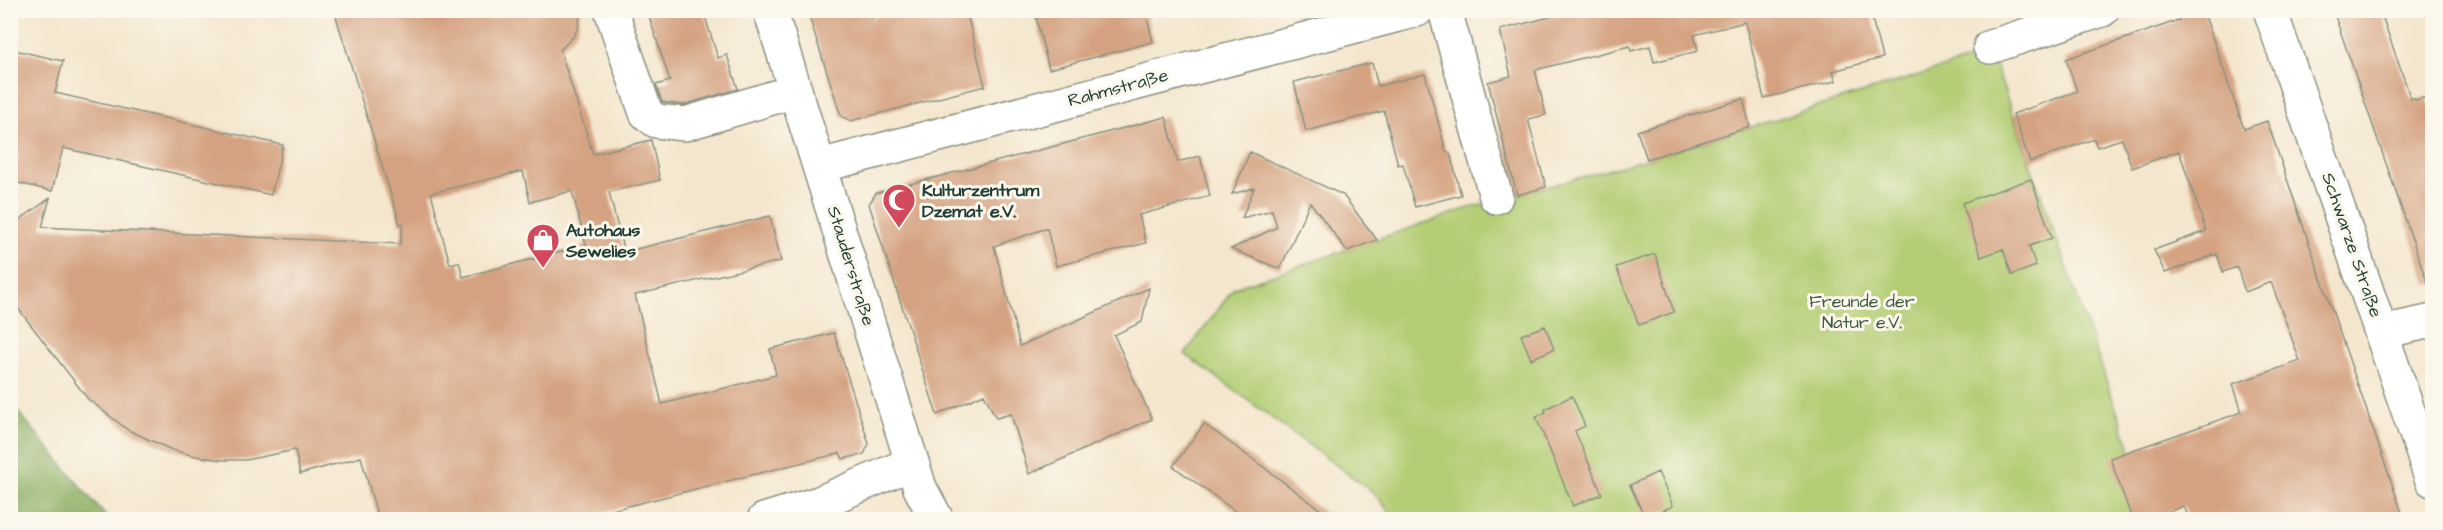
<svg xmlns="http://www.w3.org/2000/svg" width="2443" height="530" viewBox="0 0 2443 530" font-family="'Architects Daughter',sans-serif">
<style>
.green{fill:#b2cd73;stroke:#688554;stroke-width:1.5}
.forest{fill:#8db065;stroke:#56764c;stroke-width:1.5}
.building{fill:#d4a280;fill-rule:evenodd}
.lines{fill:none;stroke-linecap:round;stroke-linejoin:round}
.minor-casing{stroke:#8a9280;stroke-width:36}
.major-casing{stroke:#8a9280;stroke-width:36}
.minor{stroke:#fff;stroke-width:33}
.major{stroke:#fff;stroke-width:33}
.labels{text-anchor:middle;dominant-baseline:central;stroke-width:6;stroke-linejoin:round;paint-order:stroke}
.street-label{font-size:18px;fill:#1f3d34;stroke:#fbf7ec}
.poi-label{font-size:18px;font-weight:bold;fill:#1f3d34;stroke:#fbf7ec;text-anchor:start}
.park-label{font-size:18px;fill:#3c5a41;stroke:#fbf7ec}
</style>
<rect width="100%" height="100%" fill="#fbf7ec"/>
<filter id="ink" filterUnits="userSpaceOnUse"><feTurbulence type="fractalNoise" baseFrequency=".0167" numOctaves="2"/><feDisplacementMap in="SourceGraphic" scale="12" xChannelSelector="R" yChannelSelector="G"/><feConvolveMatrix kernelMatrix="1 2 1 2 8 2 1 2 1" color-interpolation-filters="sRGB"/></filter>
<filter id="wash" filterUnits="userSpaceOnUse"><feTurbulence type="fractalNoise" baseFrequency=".008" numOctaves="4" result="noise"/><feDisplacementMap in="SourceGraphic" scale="24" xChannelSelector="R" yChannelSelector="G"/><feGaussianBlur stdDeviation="1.35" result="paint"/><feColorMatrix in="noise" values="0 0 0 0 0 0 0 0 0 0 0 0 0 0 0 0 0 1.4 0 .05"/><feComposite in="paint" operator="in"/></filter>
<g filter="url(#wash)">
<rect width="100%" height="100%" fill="#f4e6cd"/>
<!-- green -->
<path class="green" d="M1991,53L2155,519H1395L1374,493L1185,354L1234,288L1466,209L1647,159Z"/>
<!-- forest -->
<path class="forest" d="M10,403H11L108,519H11Z"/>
<g id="blocks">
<!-- building -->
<path class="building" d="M334,10H581L578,28L573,37L560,50L593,154L651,140L660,180L609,192L624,252L770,216L781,261L635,295L662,404L776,375L770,349L834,333L869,444L864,454L843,459L840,453L576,519H378L361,457L300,474L295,450L246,460H221L196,456L172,450L128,430L88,399L10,298V227L50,198L42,227L400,244L403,224H400ZM523,171L530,202L572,191L586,245L463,277L459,262L450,264L431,193Z
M647,10H703L718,58L727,55L738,89L683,105L662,102L656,85L670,81Z
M807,10H868L871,18L895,10H966L985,86L851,121L841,116Z
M1064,10H1145L1153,42L1049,69L1036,18Z
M1576,10H1870L1882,58L1833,71L1836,81L1764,98L1745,22L1694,35L1698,51L1654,62L1650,46L1631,51L1630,46L1535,70L1546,115L1528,119L1546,187L1517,195L1488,82L1511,76L1500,30Z
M2175,10H2203L2244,129L2267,121L2404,519H2189L2184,506L2149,519H2132L2110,458L2242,412L2233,384L2300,361L2271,282L2245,292L2237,267L2223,272L2217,254L2165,273L2154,250L2206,231L2179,151L2132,168L2122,139L2097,147L2094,139L2030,162L2013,114L2077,91L2066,59L2179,20Z
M2333,10H2380L2411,99L2414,98L2415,100L2427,97L2433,113V284L2428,285Z
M10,49L63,61L55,93L283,145L271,195L63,148L52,191L10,181Z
M1372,63L1378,86L1425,74L1446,151L1450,153L1461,195L1415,207L1403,164L1398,165L1384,111L1306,131L1294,82Z
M1743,99L1750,127L1647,159L1637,131Z
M1166,117L1178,162L1200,156L1210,196L1139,215L1146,243L1056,266L1047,228L994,246L1020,346L1149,288L1142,322L1114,335L1152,419L1029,474L1011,414L996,418L984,394L937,415L869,204L876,193Z
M1250,152L1343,195L1377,240L1347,251L1310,202L1280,269L1231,249L1277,227L1272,210L1242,218L1254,188L1232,194Z
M2031,179L2052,238L2029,246L2036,266L2012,275L2003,249L1981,257L1962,203Z
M1655,254L1674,312L1639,325L1616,267Z
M1545,326L1554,349L1531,359L1521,335Z
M1572,396L1585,426L1575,431L1602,494L1573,506L1536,417L1546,412L1545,409Z
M1204,424L1262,466L1333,519H1246L1173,466Z
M1658,472L1673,506L1645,518L1630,485Z"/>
</g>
</g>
<g filter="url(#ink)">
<use href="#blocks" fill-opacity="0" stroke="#8a9280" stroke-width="1.5"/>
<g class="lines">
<!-- minor casing -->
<g class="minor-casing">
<path id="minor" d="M611,10L646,113L656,121L685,124L795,91
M1445,10L1496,197
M2270,10L2432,480
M1990,47L2102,10
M820,166L1417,10
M2382,332L2432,321
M764,520L819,503L912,463"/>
</g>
<!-- major casing -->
<g class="major-casing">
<path id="major" d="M770,10L920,488L937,520"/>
</g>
<!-- minor -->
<use href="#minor" class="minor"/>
<!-- major -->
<use href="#major" class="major"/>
</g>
</g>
<!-- icons -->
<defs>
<g id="mosque-pin" transform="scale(1.725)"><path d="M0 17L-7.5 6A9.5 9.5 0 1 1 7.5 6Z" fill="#d1495b" stroke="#fbf7ec"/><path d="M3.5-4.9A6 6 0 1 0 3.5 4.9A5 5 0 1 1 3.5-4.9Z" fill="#fff"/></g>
<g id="shop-pin" transform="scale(1.725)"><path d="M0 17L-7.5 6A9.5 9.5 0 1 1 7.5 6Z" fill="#d1495b" stroke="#fbf7ec"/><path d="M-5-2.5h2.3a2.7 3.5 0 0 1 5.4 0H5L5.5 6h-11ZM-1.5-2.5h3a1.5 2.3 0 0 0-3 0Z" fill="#fff"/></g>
</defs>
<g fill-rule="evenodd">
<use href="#mosque-pin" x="899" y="200"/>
<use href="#shop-pin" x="543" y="240"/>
</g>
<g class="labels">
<!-- street labels -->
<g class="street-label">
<text transform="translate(1118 88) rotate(-15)">Rahmstraße</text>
<text transform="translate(2352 245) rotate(71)">Schwarze Straße</text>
<text transform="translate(851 266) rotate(73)">Stauderstraße</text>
</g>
<!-- poi labels -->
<g class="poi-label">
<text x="922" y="190">Kulturzentrum<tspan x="922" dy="21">Dzemat e.V.</tspan></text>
<text x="566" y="230">Autohaus<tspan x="566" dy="21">Sewelies</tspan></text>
</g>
<!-- park labels -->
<g class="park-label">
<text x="1862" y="301">Freunde der<tspan x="1862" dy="21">Natur e.V.</tspan></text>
</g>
</g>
<!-- margin -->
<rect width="2443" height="530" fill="none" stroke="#fbf7ec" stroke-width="36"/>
</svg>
